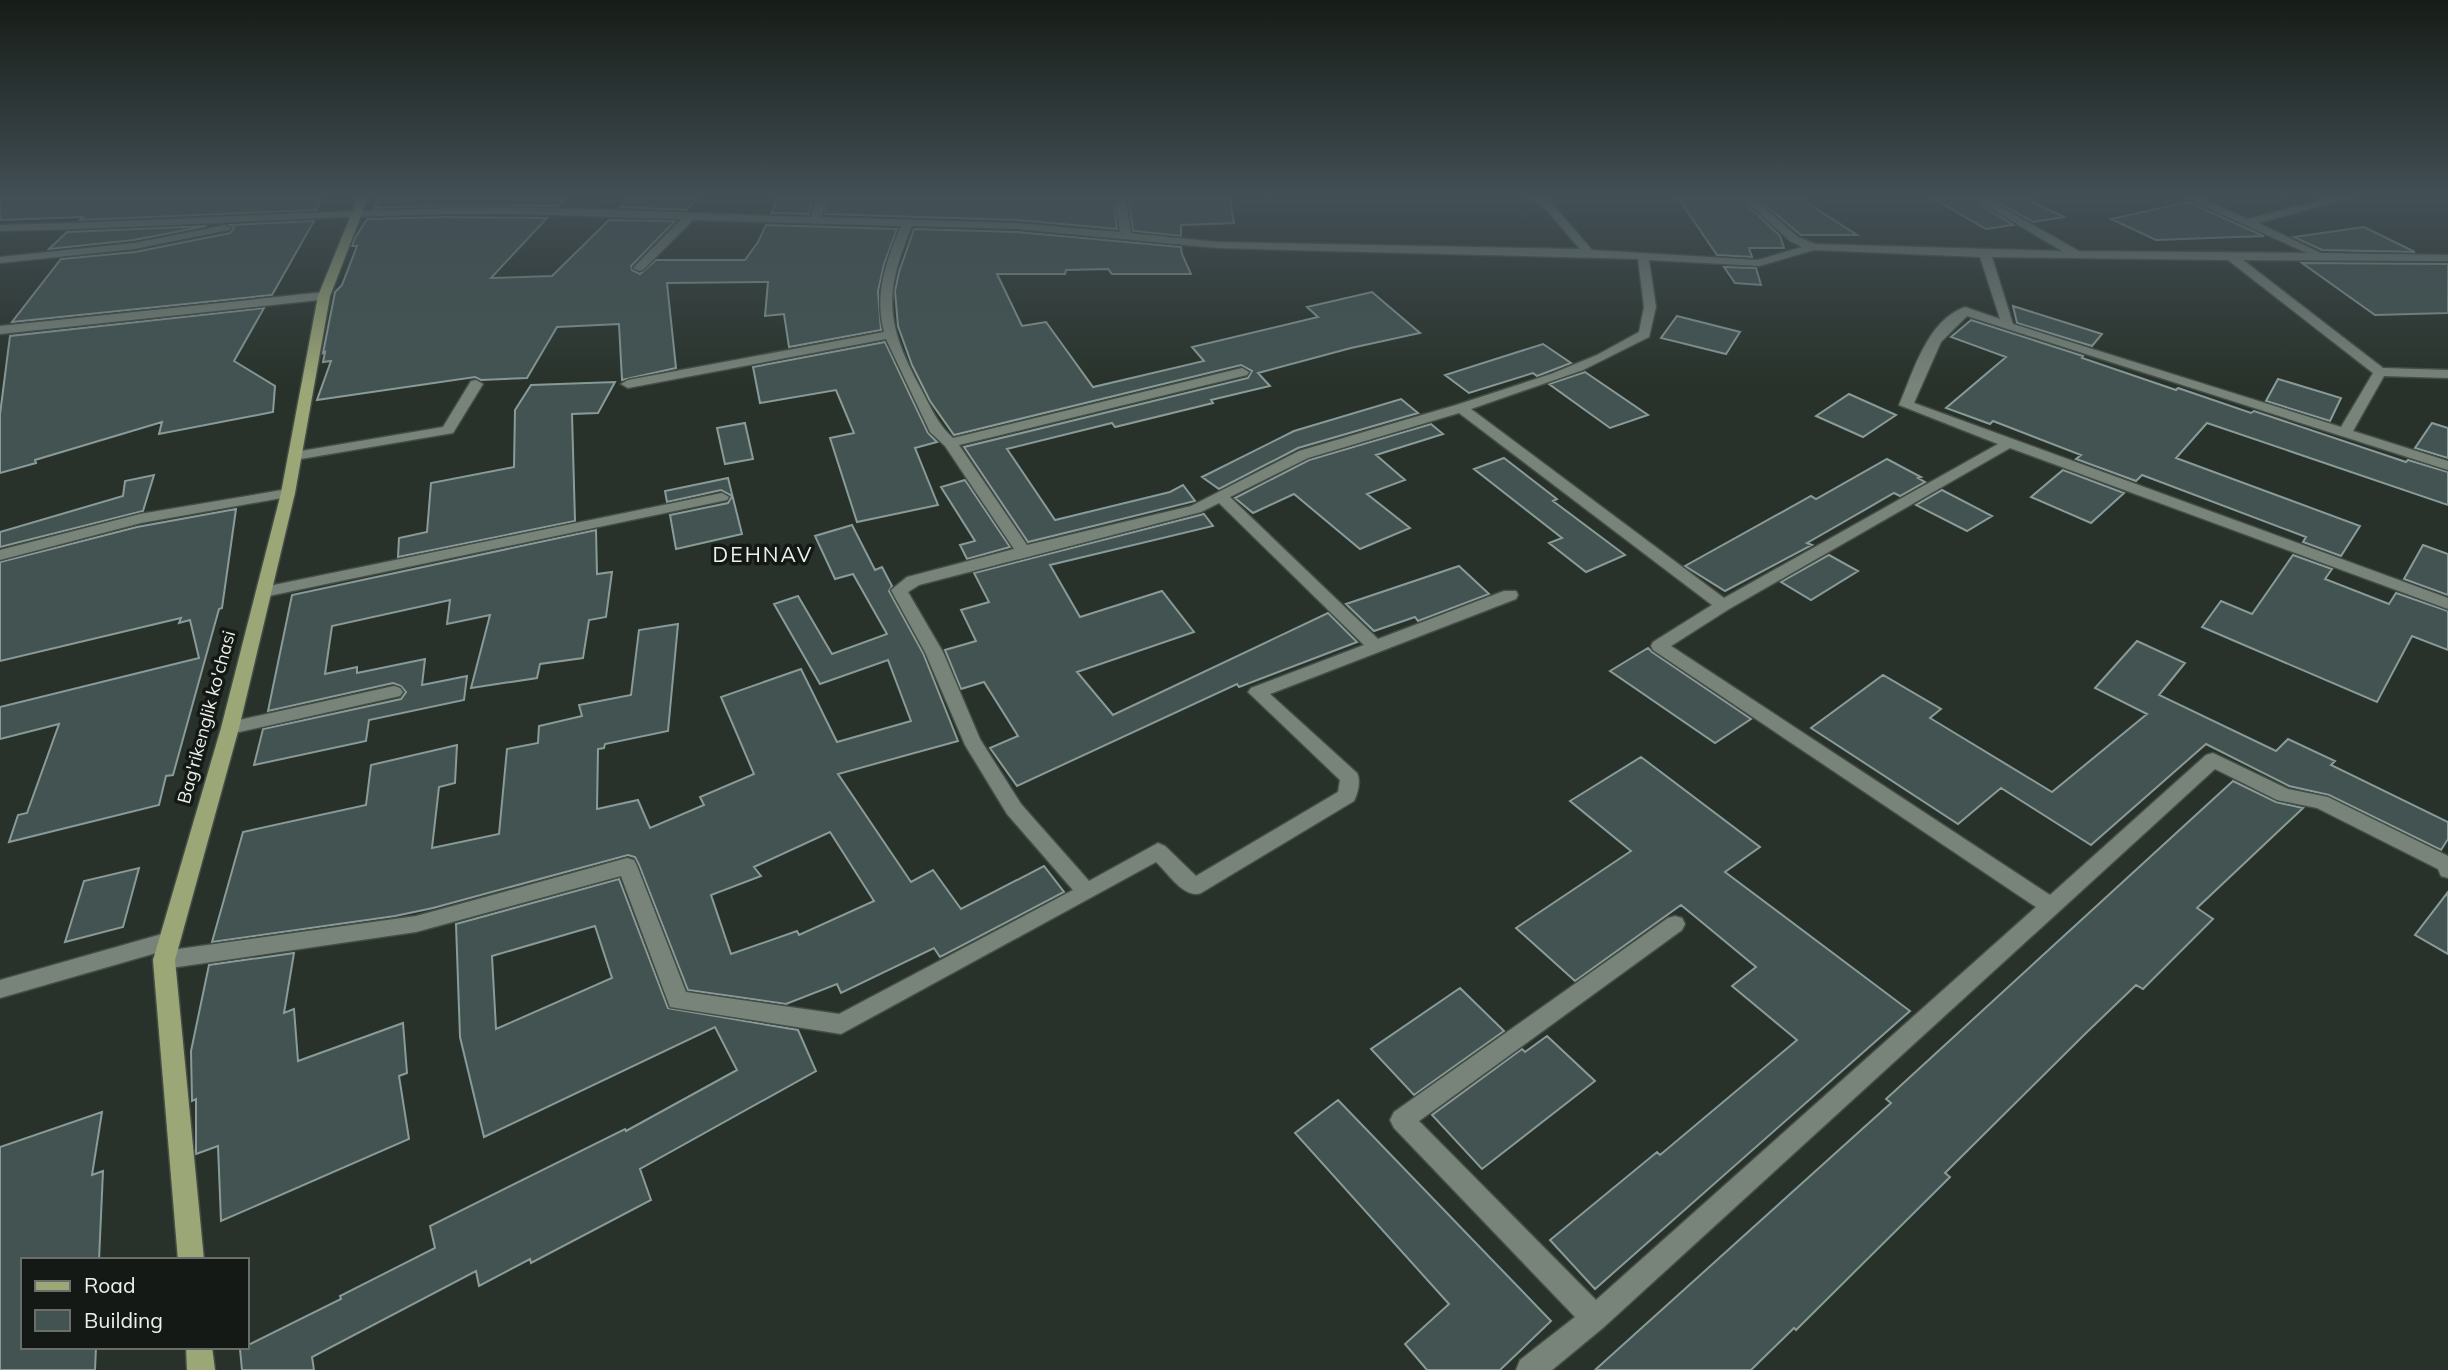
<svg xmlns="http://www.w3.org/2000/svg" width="2448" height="1370" viewBox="0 0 2448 1370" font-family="Mulish,sans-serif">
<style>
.building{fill:#435351;stroke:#899b98;stroke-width:2;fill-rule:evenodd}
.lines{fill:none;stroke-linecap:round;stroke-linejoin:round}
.minor-casing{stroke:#454e46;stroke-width:3}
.major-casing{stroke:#454e46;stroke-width:3}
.minor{fill:#78847a;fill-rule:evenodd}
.major{fill:#9ca778;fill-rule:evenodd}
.labels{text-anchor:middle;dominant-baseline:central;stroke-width:7;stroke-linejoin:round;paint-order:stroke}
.street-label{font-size:18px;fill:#eaf1eb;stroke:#141915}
.quarter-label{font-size:21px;letter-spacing:2px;fill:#eaf1eb;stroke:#141915}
</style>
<rect width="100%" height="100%" fill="#28322a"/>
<!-- building -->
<path class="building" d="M0,195H322L317,210L80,220L83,217L0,220Z
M383,195H568L558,206L374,208Z
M634,195H700L686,210L621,207Z
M779,195H813L809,214L771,213Z
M828,195H941L940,197L1113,195L1117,229L1017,220L825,214Z
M1128,195H1229L1234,223L1181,225V236L1133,231Z
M1676,195H1737L1780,236L1784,248H1749L1752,257L1717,255Z
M1753,195H1795L1857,235H1801Z
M1927,195H1966L2013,225L1986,229Z
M1985,195H2018L2064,217L2033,222Z
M2188,202L2264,236L2156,240L2111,219Z
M446,217L547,218L491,278L552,276L609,220L675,221L631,266L632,270L640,274L656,260H745L758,242L766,225L897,229L884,264L878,291L881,330L789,347L784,314L765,316L768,282L667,283L676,368L622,380L619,324L557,327L527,378L481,380L475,377L317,400L331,361L323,362L325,352L323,353L335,292L342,285L357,246H352L355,238L367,219Z
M314,221L272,295L12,322L61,259L135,252L230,233L234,228L230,225Z
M207,226L134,240L49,249L67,232Z
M2364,227L2415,252L2322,250L2294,237Z
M914,229L1017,232L1181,247L1182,254L1191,274H1112L1108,269L1066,270L1065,274H997L1022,326L1046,322L1093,387L1204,361L1192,347L1318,317L1307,307L1372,292L1420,333L1351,348L1258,373L1270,386L1211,400L1213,403L1115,427L1112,423L1007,449L1055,520L1170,492L1183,485L1195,501L1028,542L964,447L1248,378L1252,371L1241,365L954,435L930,401L912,365L898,326L895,291L899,272Z
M2302,263L2448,264V313L2375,315Z
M1724,267L1756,268L1761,285L1735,283Z
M2013,306L2102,334L2092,346L2017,323Z
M264,308L234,361L275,386L273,412L159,434L162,422L35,460L36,463L0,473V414L10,336Z
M1677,316L1740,332L1726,354L1661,338Z
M1971,320L2083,356L2082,358L2176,390L2178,388L2251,413L2254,411L2406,462L2408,460L2448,472V505L2207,423L2176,458L2360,526L2341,556L2303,542L2306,537L2142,475L2136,481L2076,459L2081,455L1993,421L1990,424L1946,408L2006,357L1951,337Z
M885,342L928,433L937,442L915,448L938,505L857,522L830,438L854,433L836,390L760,403L753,367Z
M1543,344L1571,363L1537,376L1533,373L1469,393L1445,375Z
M1585,372L1648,415L1610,428L1549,384Z
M2278,379L2341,398L2330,421L2266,401Z
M615,382L598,413L572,414L575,521L398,557L399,538L427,532L431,483L514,467L515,410L531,385Z
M1849,394L1896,415L1863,437L1816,416Z
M1401,399L1418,413L1298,448L1219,489L1202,477L1294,431Z
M745,423L753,459L725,464L717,428Z
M2432,423L2448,428V458L2415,448Z
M1431,424L1443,434L1376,455L1405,480L1367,494L1410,528L1360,549L1294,494L1253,513L1235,498L1309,460Z
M1504,458L1557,499L1553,501L1625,555L1586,572L1549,543L1562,538L1474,469Z
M1887,459L1921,477L1918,478L1925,482L1900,496L1894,493L1807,543L1812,545L1725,591L1685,566L1811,496L1816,499Z
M2063,470L2124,493L2091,523L2031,497Z
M154,475L143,511L0,547V532L123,496L125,481Z
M728,478L742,534L676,549L670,515L728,503L732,496L721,490L667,502L665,491Z
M965,480L1010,547L967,559L960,545L975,541L941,487Z
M1942,490L1992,516L1967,531L1916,505Z
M236,509L222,608L219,609L173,775L166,776L159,805L9,842L18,815L27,813L59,724L0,739V707L199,658L190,620L179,623L181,618L0,661V562L137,527Z
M1204,514L1213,526L1050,565L1080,617L1162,591L1194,632L1077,672L1113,715L1328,613L1357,642L1239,687L1237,684L1017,786L990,748L1018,736L984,682L961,689L945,650L976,641L961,610L989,602L974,573Z
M852,525L875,570L882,567L892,586L889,591L923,653L958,741L838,774L911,882L933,870L961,909L1044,866L1064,892L940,957L934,948L841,993L837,984L786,1004L688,990L639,865L635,857L628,855L433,908L395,916L212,942L243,832L366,805L371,765L457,745L455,783L439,787L432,848L499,834L507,749L538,743L539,726L582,716L579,705L631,695L639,630L678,624L668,731L605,744L604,748L598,749L597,809L638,800L650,828L704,805L700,797L754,774L721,697L801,669L837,742L911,721L888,660L820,684L774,604L798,596L832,654L887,634L853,574L835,579L815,536ZM830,832L874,901L799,935L797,931L731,954L711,895L761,876L754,867Z
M596,530L597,574L612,572L606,617L589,620L583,658L540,664L537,678L471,688L490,615L447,624L450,600L332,626L325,674L357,667V673L425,659L422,685L467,676L464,700L369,720L366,741L254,765L263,729L401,699L406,692L401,686L393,683L268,711L292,595Z
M2423,545L2448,554V595L2404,579Z
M1829,555L1858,571L1811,600L1781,582Z
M2293,555L2332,569L2325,579L2389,604L2396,593L2448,611V650L2412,636L2377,702L2202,627L2221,601L2252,614Z
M1459,566L1489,594L1418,621L1415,617L1374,631L1346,604Z
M2137,641L2185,663L2159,695L2276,751L2288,739L2335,761L2331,765L2448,822V839L2441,850L2329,795L2289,786L2206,744L2091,845L2001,788L1958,824L1811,728L1883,675L1941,709L1930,718L2052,792L2147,714L2095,688Z
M1648,648L1652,652L1751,719L1715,743L1610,671Z
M1641,757L1760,847L1725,872L1910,1011L1595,1289L1550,1240L1657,1152L1660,1155L1797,1040L1732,986L1756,967L1681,905L1575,981L1516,928L1631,851L1570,801Z
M2233,781L2276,802L2303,808L2197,908L2213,919L2143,989L2136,985L2084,1035L1945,1173L1950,1177L1796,1330L1794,1328L1751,1370H1595L1891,1103L1886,1099Z
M139,868L123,927L65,942L84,881Z
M619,879L668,1008L798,1030L816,1071L640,1169L651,1200L531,1263L530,1259L479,1286L476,1271L312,1357L314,1370H242L240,1349L341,1299L340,1296L435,1248L430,1226L625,1129L626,1131L737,1070L715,1027L484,1137L460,1037L456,924ZM595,926L612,978L496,1029L492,956Z
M2448,892V954L2415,935Z
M294,953L284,1013L294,1009L298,1061L403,1023L407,1073L399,1076L409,1139L221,1221L218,1146L196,1154V1099L192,1101L191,1051L209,965Z
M1460,988L1504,1031L1414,1095L1371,1049Z
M1547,1036L1595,1081L1482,1169L1432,1115L1522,1049L1525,1052Z
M1338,1100L1551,1321L1500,1370H1427L1405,1344L1449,1304L1295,1133Z
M102,1112L92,1175L103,1171L99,1260H23V1347H96L95,1370H0V1147Z"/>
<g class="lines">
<!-- minor casing -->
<g class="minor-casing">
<path id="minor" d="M816,195H826L822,217L1017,223L1120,232L1115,195H1125L1131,233L1217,242L1580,249L1548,212L1529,195H1540L1556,208L1592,250L1758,260L1802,247L1790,241L1739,195H1750L1798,237L1815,244L2062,251L1968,195H1980L2079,251L2307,253L2179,195H2192L2248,219L2340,195H2355L2354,197L2258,223L2321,253L2448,255V261L2243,260L2383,368L2448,370V378L2384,376L2353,431L2448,461V470L1967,316L1941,342L1914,403L2448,598V609L2010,448L1729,609L1671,646L2050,895L2206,755L2213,753L2288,789L2328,797L2448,856V878L2441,876L2438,869L2317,808L2277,800L2215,769L1604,1327L1552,1370H1516L1520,1360L1575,1317L1394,1128L1390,1120L1394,1112L1668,918L1675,916L1682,918L1685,924L1682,930L1419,1121L1596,1300L2036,907L1653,650L1651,646L1653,642L1712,605L1459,413L1308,458L1230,497L1378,639L1504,591H1516L1518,595L1516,599L1270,694L1357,773C1361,781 1358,793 1354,801L1201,893C1184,899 1168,873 1156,862L841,1034L670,1007L621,876L416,932L164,969L156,966L153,960L156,954L163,951L0,998V980L169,932L176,935L180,941L176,947L164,951L416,916L627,858L634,860L637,866L686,992L839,1014L1073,890L1007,814L965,745L925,652L891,590L907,577L1014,549L945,446L930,432L886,339L628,388L621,384L628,380L884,332C874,294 886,261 901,226L693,220L643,270L639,271L633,268L635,266L681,219C624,218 567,215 510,214C340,213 170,228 0,231V225C170,221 339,208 509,208C610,208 711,214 811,217ZM912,226L1017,229L1217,248L1638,259L1644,307L1639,332L1597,355L1551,374L1456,405L1299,451L1191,506L1027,545L959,445L1247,375L1249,372L1242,368L953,438C938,425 930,406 921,389C886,324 883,295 912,226ZM1814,250L1980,257L2000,319L1965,307C1927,320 1913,373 1899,405L1998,444L1724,598L1471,409L1583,370L1649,337L1656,307L1649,260L1759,266ZM1992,257L2228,260L2373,373L2341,427L2013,324ZM1219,503L1364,645L1251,688L1248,692L1340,780L1338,792L1196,876L1165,846L1158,843L1089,881L1021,804L980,739L943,652L908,592L919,585L1201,512Z
M225,225L231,228L229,230L134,249L0,263V257L134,243Z
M324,292L328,293V299L0,334V326Z
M476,380L483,384L453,433L295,460L288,456L295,452L443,427L471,381Z
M288,489L293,490L295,493L293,496L141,523L0,560V550L140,514Z
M722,493L729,497L727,500L264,597L256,592L264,587Z
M394,686L400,688L403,692L400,696L230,734L224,733L221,728L224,723L230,722Z"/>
</g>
<!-- major casing -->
<g class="major-casing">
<path id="major" d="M359,195H369L330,296L295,493L239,728L175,960L204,1260H178L153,960L221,728L281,493L318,296Z
M186,1347H212L215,1370H187Z"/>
</g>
<!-- minor -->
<use href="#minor" class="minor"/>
<!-- major -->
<use href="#major" class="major"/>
</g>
<!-- sky -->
<linearGradient id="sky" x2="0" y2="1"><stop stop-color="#161c17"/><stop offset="0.51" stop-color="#424f55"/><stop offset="1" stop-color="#424f55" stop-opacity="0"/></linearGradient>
<rect width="2448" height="386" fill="url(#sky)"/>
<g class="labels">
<!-- street labels -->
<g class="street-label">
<text transform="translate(206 717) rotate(-75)">Bag'rikenglik ko'chasi</text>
</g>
<!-- quarter labels -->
<g class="quarter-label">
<text x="763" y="554">DEHNAV</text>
</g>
</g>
<!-- legend -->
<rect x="21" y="1258" width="228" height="91" fill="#141915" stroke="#6a6f6b" stroke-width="2"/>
<rect x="35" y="1281" width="35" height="10" fill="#9ca778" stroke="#6a6f6b" stroke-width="2"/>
<text x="84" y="1293" font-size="21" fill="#eaf1eb">Road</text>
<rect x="35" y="1310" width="35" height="21" fill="#435351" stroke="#6a6f6b" stroke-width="2"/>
<text x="84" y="1328" font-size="21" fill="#eaf1eb">Building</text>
</svg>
